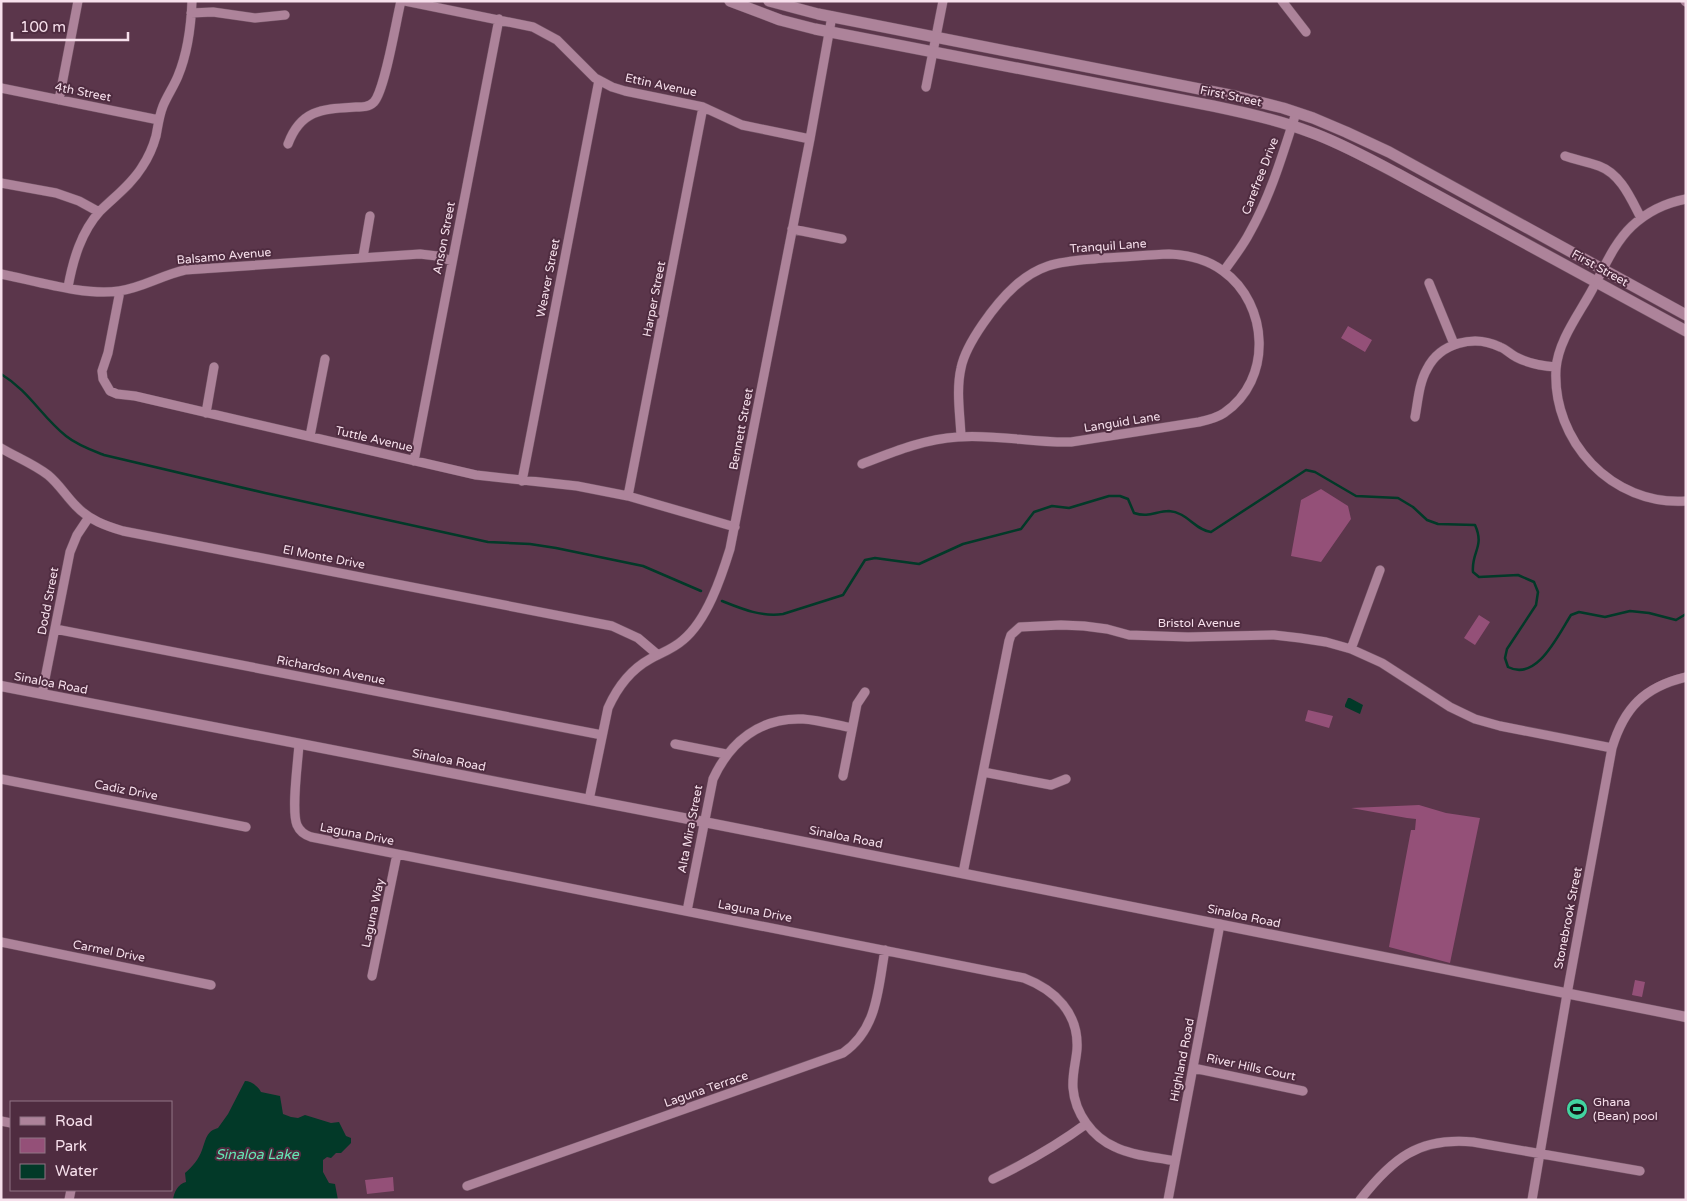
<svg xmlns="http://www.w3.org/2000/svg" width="1687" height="1201" viewBox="0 0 1687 1201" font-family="'Varela Round',sans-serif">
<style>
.green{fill:#945078}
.water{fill:#023928}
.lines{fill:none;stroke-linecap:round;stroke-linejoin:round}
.stream{stroke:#023928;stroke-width:2.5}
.minor-casing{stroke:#735465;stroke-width:10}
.tertiary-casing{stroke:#735465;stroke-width:11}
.secondary-casing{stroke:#735465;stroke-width:12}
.minor{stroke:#ad839a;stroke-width:9}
.tertiary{stroke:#ad839a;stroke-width:10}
.secondary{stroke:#ad839a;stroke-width:11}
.labels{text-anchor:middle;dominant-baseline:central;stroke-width:4;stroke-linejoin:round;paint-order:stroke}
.street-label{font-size:12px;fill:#f7e0ec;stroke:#4f2c40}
.poi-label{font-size:12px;fill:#f7e0ec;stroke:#4f2c40;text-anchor:start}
.water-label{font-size:14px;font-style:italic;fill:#65e5b3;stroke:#4f2c40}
</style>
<rect width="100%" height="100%" fill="#5b364b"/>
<!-- green -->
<path class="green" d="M1348,326L1372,340L1365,352L1341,338Z
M1321,489L1348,506L1351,519L1321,562L1291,556L1301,500Z
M1479,615L1490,622L1475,645L1464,638Z
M1308,710L1333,716L1329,728L1305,721Z
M1419,805L1446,813L1480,818L1450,963L1389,947L1411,830H1415L1416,819L1407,818L1351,808Z
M1635,980L1645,982L1642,997L1632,995Z
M393,1177L394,1191L367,1194L365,1180Z"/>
<!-- water -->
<path class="water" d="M1348,698H1350L1363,705L1360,714L1345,707V705Z
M245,1081C251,1081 258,1086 261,1092L280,1096L283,1114L291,1117L298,1118L305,1115L331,1123L339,1122L346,1136L351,1138V1143L341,1153H336L331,1158L327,1157L323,1160V1172L329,1183L335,1184L338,1200H173C174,1192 178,1184 186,1182L185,1173C192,1167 199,1159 202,1150C206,1140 206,1131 218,1128L228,1114Z"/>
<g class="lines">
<!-- stream -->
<path class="stream" d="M1,374C29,391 42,417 66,436C77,445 91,450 104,455L265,493L488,542L530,544L556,548L643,566L701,591
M722,601C742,609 761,617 783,614L843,595L865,560L875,558L919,564L963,544L1021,529L1034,512L1052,506L1069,508L1109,496H1120L1128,499L1134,513C1149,518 1156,511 1169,511C1187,512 1195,530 1211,532L1306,470L1315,472L1356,496L1398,498L1413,507L1427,520L1438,524L1475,525C1485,547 1471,552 1473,572L1479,577L1518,575L1534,582L1538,592L1536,605L1507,649L1505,658L1508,667C1537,682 1558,635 1571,615L1579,612L1605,617L1630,611L1649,613L1676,620L1686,614"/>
<!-- minor casing -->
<g class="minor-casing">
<path id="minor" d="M405,1L533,27L557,40L595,78L612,87L625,91L703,107L742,125L810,139
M1282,1L1306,32
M1685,1L1686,2
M191,13L213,12L255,18L285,15
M926,87L943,1
M1,88L159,120
M59,100L78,1
M288,144C301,109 323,109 356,107C363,107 369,107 374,102C385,90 396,21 401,1
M1565,156C1576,160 1589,162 1599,166C1621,174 1631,199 1641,218
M1,183L56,193L79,201L99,212
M1686,199C1665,203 1648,211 1632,226C1614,243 1604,268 1592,290C1579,314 1558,341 1556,369C1552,441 1612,506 1686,501
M792,229L842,239
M363,257L370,216
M1224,271C1233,258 1243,246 1250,232C1271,195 1283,153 1296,113
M1,274C36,281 84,296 119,291C142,288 162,275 185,270L420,254L437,256L452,261
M1429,283L1454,344
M68,287C73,260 81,232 100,211C114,197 131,185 142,167C148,158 153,147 156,136C158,126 159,116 163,106C167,96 174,86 178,76C188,52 191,27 192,1
M120,291L108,353L102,371L103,379L110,391L117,394L135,396L476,475L577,486L628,496L735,527
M206,413L214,367
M1415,417C1418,401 1419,383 1427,369C1440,343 1474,334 1500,347C1506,349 1510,354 1516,357C1529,364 1542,366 1556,367
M310,436L325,359
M1,448C16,457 34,464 48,475C59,484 66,496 76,506C89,520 106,526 123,531L612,626L638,638L658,655
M414,461L499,19
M862,464C893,452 924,439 958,437C996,434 1033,443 1071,442L1199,422C1208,420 1217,418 1224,413C1273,380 1269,304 1223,271C1207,259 1189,255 1169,254C1147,255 1126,257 1104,258C1085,260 1066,260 1048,266C1036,270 1024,278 1015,286C996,303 966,343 961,368C956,390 960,414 961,436
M522,481L599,80
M628,496L703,107
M55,629L602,735
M1351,649L1380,570
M42,694L70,552L77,535L89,517
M299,744C298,762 291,810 297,825C300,832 305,835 311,837L1024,978C1055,990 1079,1013 1077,1049C1076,1062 1072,1074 1073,1088C1075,1113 1092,1137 1115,1147C1133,1156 1156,1157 1175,1161
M675,744L726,754
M983,772L1051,785L1066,779
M843,776L857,704L865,692
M1,779L246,827
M589,800L608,708C617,688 630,670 650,659C661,653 673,649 683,640C707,620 721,578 730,549L810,139L832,16
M963,873L1009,641L1011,635L1020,627L1061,625L1084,626L1107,629L1129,635L1188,637L1274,635L1300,638L1326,642L1351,649L1382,663L1450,707L1475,719L1500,726L1612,748
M687,911L713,779C730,742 760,717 803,719C819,720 836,725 852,728
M1,942L211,985
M372,976L397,854
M1193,1068L1303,1091
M1,1121L11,1123
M993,1179C1026,1163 1056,1146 1086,1124
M467,1186L843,1053C878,1029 878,988 885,950
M69,1200L71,1190
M1168,1200L1220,924
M1360,1200C1392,1159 1418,1137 1473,1142L1640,1171
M1532,1200L1567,994L1612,748C1624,708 1644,687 1686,677"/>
</g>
<!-- tertiary casing -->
<g class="tertiary-casing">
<path id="tertiary" d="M1,686L704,822L1686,1017"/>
</g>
<!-- secondary casing -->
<g class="secondary-casing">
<path id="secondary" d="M730,1L780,20L815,29L1213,106C1246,113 1278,120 1310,132C1341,143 1369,159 1398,174L1686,331
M769,1L818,14L1235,96L1283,108L1313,118L1346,132L1389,152L1686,315"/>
</g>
<!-- minor -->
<use href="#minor" class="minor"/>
<!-- tertiary -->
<use href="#tertiary" class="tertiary"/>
<!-- secondary -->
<use href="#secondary" class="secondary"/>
</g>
<!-- icons -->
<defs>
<g id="stadium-disc" transform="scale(1.125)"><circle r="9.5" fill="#42d4a0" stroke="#4f2c40"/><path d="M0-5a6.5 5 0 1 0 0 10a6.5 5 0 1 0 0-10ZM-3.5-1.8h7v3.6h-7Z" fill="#111"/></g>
</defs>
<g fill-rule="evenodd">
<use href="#stadium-disc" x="1577" y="1109"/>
</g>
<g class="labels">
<!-- street labels -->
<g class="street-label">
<text transform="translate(661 85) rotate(12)">Ettin Avenue</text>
<text transform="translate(83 92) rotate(11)">4th Street</text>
<text transform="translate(1231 96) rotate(12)">First Street</text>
<text transform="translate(1260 176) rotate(-69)">Carefree Drive</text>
<text transform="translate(444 238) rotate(-79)">Anson Street</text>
<text transform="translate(1108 246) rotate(-4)">Tranquil Lane</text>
<text transform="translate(224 256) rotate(-5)">Balsamo Avenue</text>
<text transform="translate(1600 268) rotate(29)">First Street</text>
<text transform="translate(548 278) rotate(-79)">Weaver Street</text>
<text transform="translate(654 299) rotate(-79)">Harper Street</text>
<text transform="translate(1122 422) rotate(-9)">Languid Lane</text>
<text transform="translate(741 429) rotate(-79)">Bennett Street</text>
<text transform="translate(374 439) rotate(13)">Tuttle Avenue</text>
<text transform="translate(324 557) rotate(11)">El Monte Drive</text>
<text transform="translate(48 601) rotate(-79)">Dodd Street</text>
<text x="1199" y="623">Bristol Avenue</text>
<text transform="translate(331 670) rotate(11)">Richardson Avenue</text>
<text transform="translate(51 683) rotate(11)">Sinaloa Road</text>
<text transform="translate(449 760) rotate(11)">Sinaloa Road</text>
<text transform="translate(126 790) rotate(11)">Cadiz Drive</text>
<text transform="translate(690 829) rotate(-79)">Alta Mira Street</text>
<text transform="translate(357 834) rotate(11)">Laguna Drive</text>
<text transform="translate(846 837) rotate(11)">Sinaloa Road</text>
<text transform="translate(755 911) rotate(11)">Laguna Drive</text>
<text transform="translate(373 913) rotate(-78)">Laguna Way</text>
<text transform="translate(1244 916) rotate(12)">Sinaloa Road</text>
<text transform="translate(1568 918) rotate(-79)">Stonebrook Street</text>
<text transform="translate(109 951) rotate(11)">Carmel Drive</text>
<text transform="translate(1182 1060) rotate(-79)">Highland Road</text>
<text transform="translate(1251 1067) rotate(12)">River Hills Court</text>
<text transform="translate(706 1089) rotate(-19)">Laguna Terrace</text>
</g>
<!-- poi labels -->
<g class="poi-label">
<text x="1593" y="1102">Ghana<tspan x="1593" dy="14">(Bean) pool</tspan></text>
</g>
<!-- water labels -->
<g class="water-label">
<text x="257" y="1154">Sinaloa Lake</text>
</g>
</g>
<!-- border -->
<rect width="1687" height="1201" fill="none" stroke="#f7e0ec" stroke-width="5"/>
<!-- legend -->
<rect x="10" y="1101" width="162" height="90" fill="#4f2c40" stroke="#927485"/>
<rect x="20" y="1117" width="25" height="8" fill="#ad839a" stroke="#927485"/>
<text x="55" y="1126" font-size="15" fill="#f7e0ec">Road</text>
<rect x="20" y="1138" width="25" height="15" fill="#945078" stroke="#927485"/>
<text x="55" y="1151" font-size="15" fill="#f7e0ec">Park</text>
<rect x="20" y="1164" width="25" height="15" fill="#023928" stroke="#927485"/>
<text x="55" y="1176" font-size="15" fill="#f7e0ec">Water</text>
<!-- scale -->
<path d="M12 32v8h116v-8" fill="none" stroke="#f7e0ec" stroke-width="2.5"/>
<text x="20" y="32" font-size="15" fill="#f7e0ec" stroke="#4f2c40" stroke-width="4" paint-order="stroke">100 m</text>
</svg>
